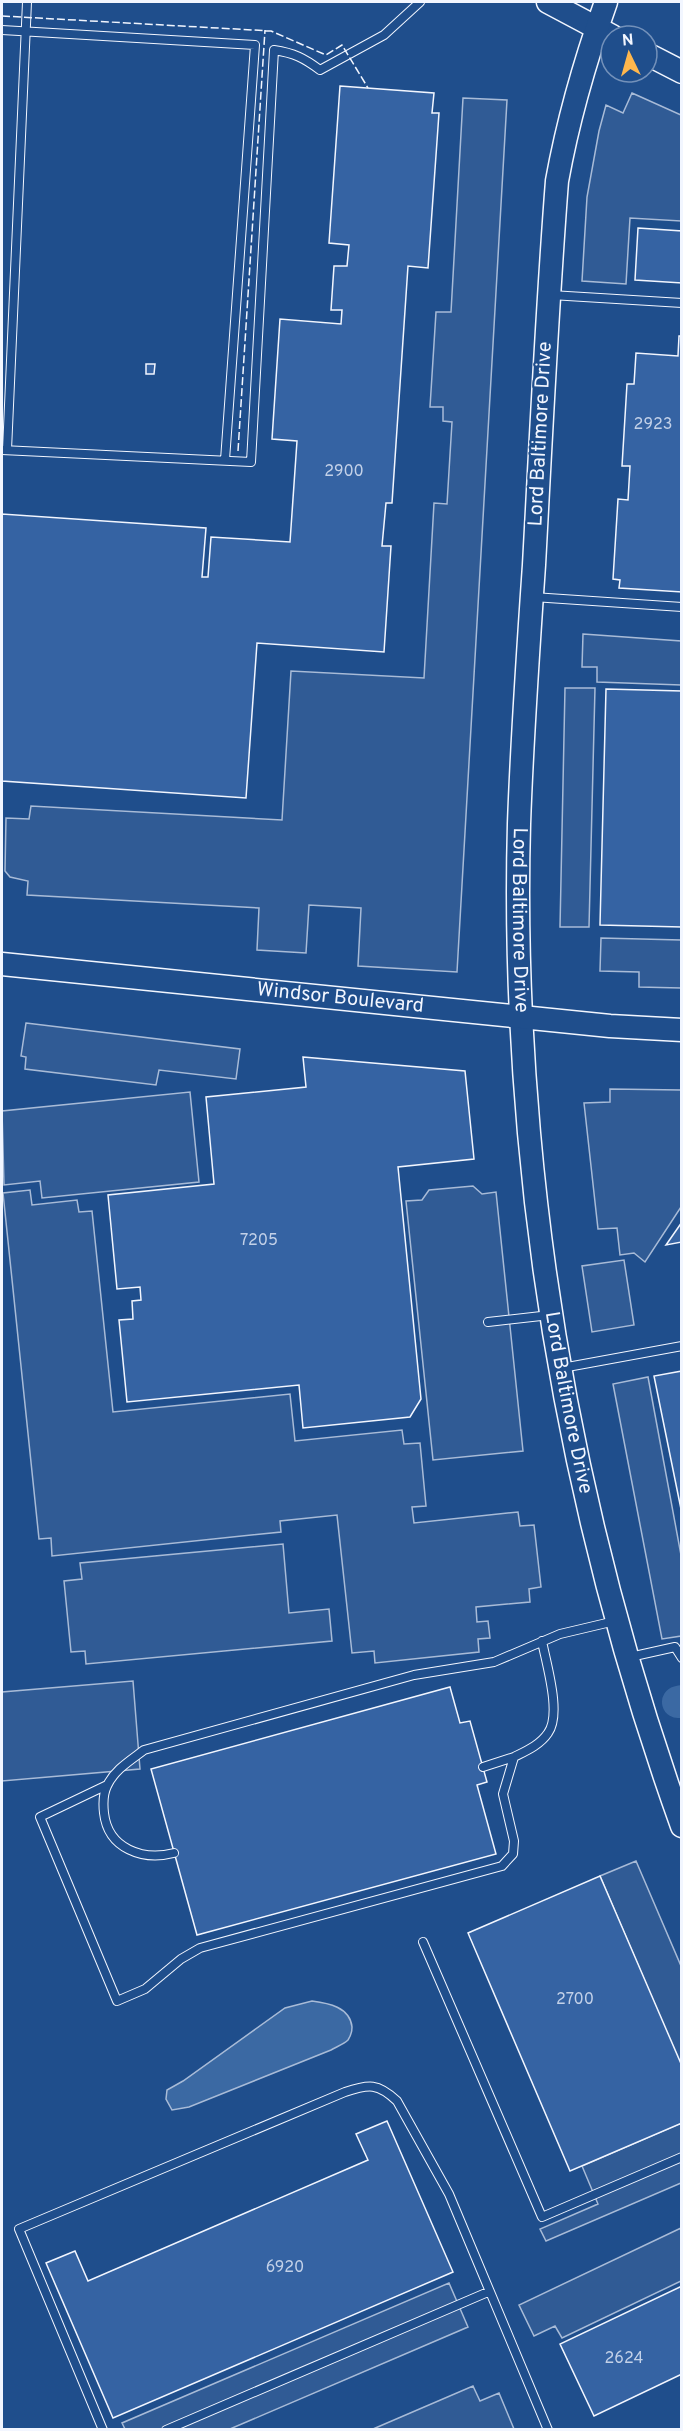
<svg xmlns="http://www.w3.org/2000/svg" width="683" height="2431" viewBox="0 0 683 2431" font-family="Overpass,sans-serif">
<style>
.parking{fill:#305b95;stroke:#a8bbd7;stroke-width:1.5}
.water{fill:#3b69a3;stroke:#a8bbd7;stroke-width:1.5}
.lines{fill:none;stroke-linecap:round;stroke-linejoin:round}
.river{stroke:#3b69a3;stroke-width:32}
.building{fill:#3563a3;stroke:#f2f6ff;stroke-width:1.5}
.service-casing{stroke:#f2f6ff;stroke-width:10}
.secondary-casing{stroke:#f2f6ff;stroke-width:25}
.service{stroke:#1f4e8c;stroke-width:8}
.secondary{stroke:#1f4e8c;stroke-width:22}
.fence{stroke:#f2f6ff;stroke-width:1.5;stroke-dasharray:8 3;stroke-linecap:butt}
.labels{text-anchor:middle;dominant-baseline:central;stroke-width:4.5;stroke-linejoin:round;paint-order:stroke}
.number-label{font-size:16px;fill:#c3d1e8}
.street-label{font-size:20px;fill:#f2f6ff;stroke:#1f4e8c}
</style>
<rect width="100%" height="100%" fill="#1f4e8c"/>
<!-- parking -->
<path class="parking" d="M632,93L681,115V221L630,218L626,284L582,281L587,197L599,131L606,105L623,113Z
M463,98L507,100L457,972L358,966L361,908L309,905L306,953L257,950L259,908L27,895L28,881L10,877L5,871L6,818L29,819L31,806L282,820L291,671L424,678L434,503L447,504L452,422L443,421V407H430L436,312H451Z
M583,634L681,641V685L597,682V667H582Z
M565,688H595L589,927H560Z
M601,938L681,940V988L639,987V972L600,971Z
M26,1023L240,1049L236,1079L159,1070L156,1085L25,1069L26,1057L21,1056Z
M610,1089L681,1090V1207L645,1262L634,1253L620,1255L617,1228L598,1229L584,1103L610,1102Z
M190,1092L199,1182L42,1198L40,1181L4,1185L2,1111Z
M473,1186L482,1194L496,1192L523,1451L433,1460L406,1201L422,1200L429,1190Z
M30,1190L32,1205L77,1200L79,1212L92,1211L113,1412L290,1394L295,1441L402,1430L404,1444L420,1443L426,1506L412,1507L414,1523L518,1512L520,1526L534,1525L541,1587L529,1589L530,1602L476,1607L477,1622L488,1621L490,1638L478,1639L479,1652L375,1663L374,1651L352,1653L337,1515L280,1521L281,1532L52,1556L51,1538L39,1539L3,1193Z
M624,1260L634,1325L592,1332L582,1266Z
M648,1377L681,1555V1636L662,1639L613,1384Z
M283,1544L289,1613L329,1609L332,1641L86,1664L85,1651L71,1652L64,1581L82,1579L80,1563Z
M133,1681L140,1769L2,1781V1692Z
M636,1861L681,1966V2066L600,1876Z
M681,2123V2183L546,2241L540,2229L598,2204L582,2166Z
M681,2228V2281L562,2338L555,2326L534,2336L519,2305Z
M449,2283L468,2327L230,2429H125L122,2423Z
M473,2386L480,2401L499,2393L514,2429H373Z"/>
<!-- water -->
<path class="water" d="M312,2001C328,2003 350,2007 352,2027C352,2031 350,2037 348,2040C344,2044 336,2047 331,2050L189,2107L172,2110L166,2099L167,2090L183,2081L285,2008Z"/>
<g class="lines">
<!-- river -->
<path class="river" d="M678,1702L682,1701"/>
</g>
<!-- building -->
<path class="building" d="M340,86L434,93L432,113H439L428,268L408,266L392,503H386L382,546H391L384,652L257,643L246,798L2,781V514L206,528L202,577H208L211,537L290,542L297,441L272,439L280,319L341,324L342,310H331L334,266H347L349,245L329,243Z
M638,228L682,231V283L635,280Z
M679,336H682V592L619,588L620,580L613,579L618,499L628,500L630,466H622L627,384H634L636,353L678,356Z
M146,364H155L154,374H146Z
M606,689L682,691V927L600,925Z
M303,1057L465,1071L474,1159L398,1167L421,1399L410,1417L303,1428L299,1385L127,1402L119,1320L133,1319L132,1301L141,1300L140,1287L117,1289L108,1195L214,1184L206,1097L306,1087Z
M682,1222V1242L666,1245Z
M682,1371V1514L654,1376Z
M450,1687L460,1723L470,1721L487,1782L477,1785L496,1854L197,1935L151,1769Z
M600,1876L682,2066V2123L570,2171L468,1933Z
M387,2121L453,2272L113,2418L46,2263L75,2251L88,2281L368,2160L356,2134Z
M682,2286V2374L594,2416L560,2344Z"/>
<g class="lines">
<!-- service casing -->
<g class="service-casing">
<path id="service" d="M2,30L255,45L225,460
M551,295L682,303
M2,450L251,462L274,50C294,53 304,58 320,70L384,35L420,2
M7,450L27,2
M533,597L682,607
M488,1322L550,1315
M562,1368L682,1346
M630,1657L675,1647L682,1658
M483,1767L514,1757
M107,1785L40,1817L117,2001L145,1989L181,1959L200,1948L502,1866L513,1854L514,1841L503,1794L514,1757C526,1751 540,1745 548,1733C562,1714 546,1663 542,1641
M174,1853C143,1861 108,1849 104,1813C103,1804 103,1794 107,1786C114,1770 131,1760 144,1750L414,1675L494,1662L560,1634L615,1621
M423,1942L542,2217L682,2157
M103,2430L19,2229L345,2092C369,2084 378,2083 397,2101L449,2194L548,2430
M166,2430L488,2292"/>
</g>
<!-- secondary casing -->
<g class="secondary-casing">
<g id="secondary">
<path d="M548,2L612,36"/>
<path id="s1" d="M606,2C585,61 568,120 557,181C547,309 541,437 534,565C528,652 522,738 519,824C516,927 520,1031 529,1133C550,1370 602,1603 682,1826"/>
<path d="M647,54L682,72"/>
<path id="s2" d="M2,964L610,1026L682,1030"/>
</g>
</g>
<!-- service -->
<use href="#service" class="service"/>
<!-- secondary -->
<use href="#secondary" class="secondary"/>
<!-- fence -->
<path class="fence" d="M2,16L271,31L326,55L342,45L368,88
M238,451L265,30"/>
</g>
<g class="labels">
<!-- number labels -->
<g class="number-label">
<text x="653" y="425">2923</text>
<text x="344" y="472">2900</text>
<text x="259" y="1241">7205</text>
<text x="575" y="2000">2700</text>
<text x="285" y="2268">6920</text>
<text x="624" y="2359">2624</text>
</g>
<!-- street labels -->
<g class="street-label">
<text transform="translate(541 434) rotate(-87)">Lord Baltimore Drive</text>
<text stroke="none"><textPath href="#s1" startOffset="926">Lord Baltimore Drive</textPath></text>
<text stroke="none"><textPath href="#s2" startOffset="340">Windsor Boulevard</textPath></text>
<text stroke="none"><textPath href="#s1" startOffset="1412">Lord Baltimore Drive</textPath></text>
</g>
</g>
<!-- border -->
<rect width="683" height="2431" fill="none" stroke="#f2f6ff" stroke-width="6"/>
<!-- north arrow -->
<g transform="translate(629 54) rotate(355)"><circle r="28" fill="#1f4e8c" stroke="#7391ba" stroke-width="1.5"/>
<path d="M0-4.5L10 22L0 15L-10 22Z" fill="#ffb74d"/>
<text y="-9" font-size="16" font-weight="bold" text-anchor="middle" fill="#f2f6ff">N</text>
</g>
</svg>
